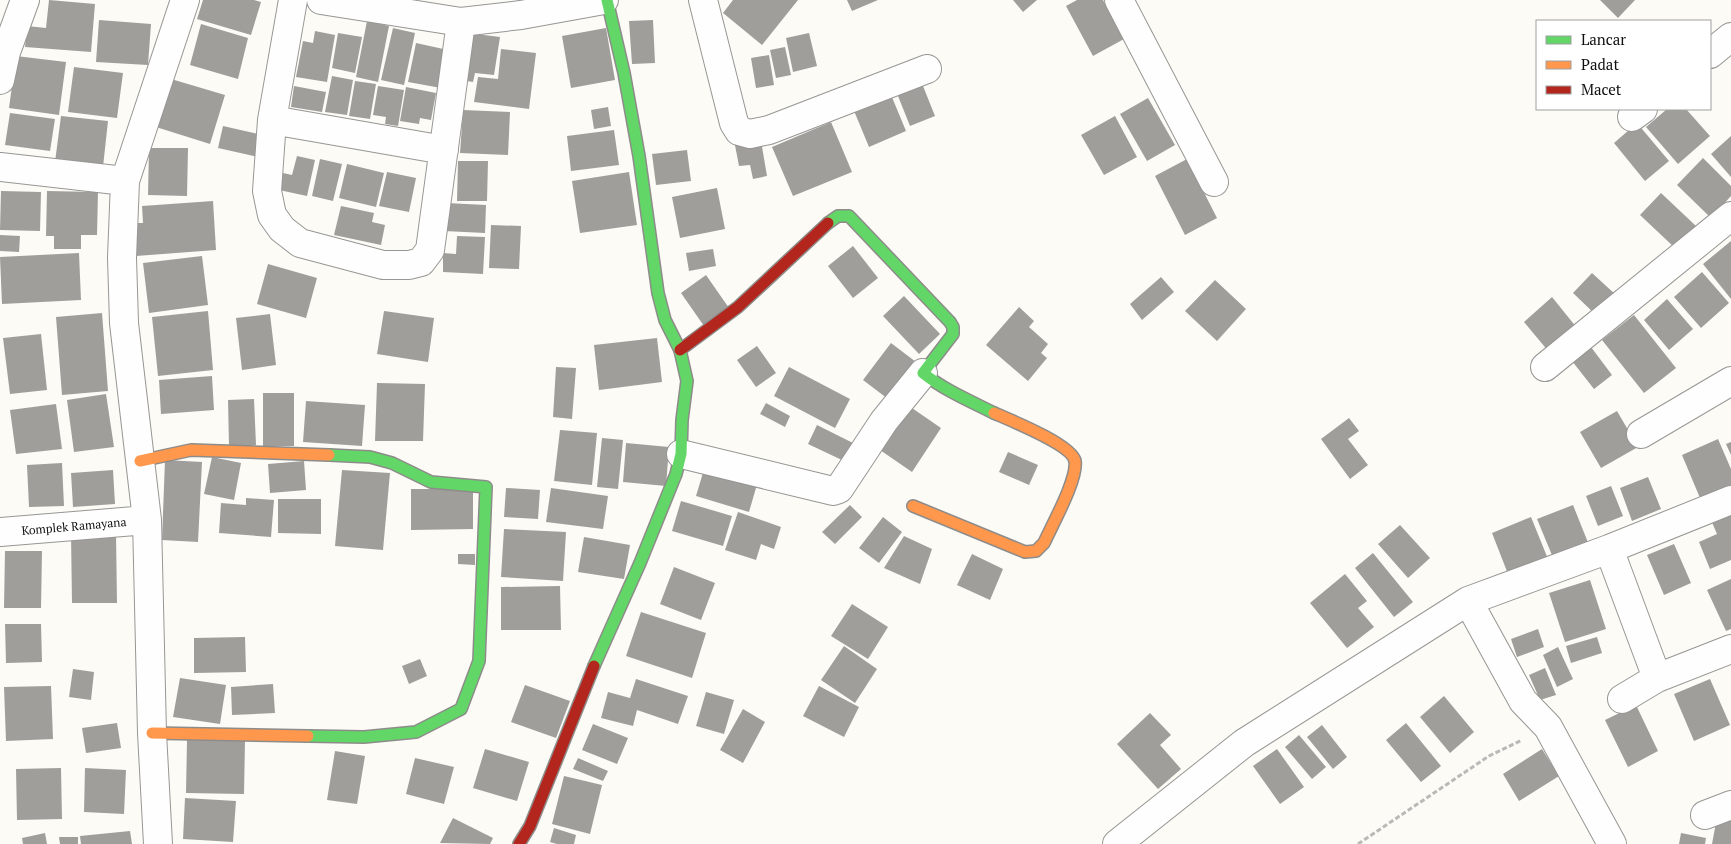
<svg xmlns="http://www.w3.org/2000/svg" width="1731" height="844" viewBox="0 0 1731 844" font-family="'PT Serif',serif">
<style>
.building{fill:#a09e9b}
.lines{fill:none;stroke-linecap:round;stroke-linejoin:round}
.street-casing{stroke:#969694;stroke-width:30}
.fast-casing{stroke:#8d8c8a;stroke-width:14}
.slow-casing{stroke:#8d8c8a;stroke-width:14}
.jam-casing{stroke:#8d8c8a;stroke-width:14}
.path{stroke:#b9b9b8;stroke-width:3;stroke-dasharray:5 2.5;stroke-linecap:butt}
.street{stroke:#fffefe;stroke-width:28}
.fast{stroke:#63d668;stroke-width:11}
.slow{stroke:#ff974d;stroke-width:11}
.jam{stroke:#b3261e;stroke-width:11}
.labels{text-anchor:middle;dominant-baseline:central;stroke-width:5;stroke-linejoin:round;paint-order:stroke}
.street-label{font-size:12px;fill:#101010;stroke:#fff}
</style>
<rect width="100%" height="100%" fill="#fcfbf6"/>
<!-- building -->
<path class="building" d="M49,0L95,4L91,52L25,47L27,26L46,28Z
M203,0H254L261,2L251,35L197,19Z
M733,0H798L762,45L723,13Z
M847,0H878L852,11Z
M1013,0H1037L1023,12Z
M1077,0H1103L1124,39L1093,56L1066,6Z
M1600,0H1635L1618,18Z
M99,20L151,24L148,65L96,62Z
M653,20L655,63L632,64L629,21Z
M367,21L389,26L378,82L356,77Z
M201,24L248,38L238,79L190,65Z
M393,28L415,33L404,85L381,80Z
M606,28L615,80L571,88L562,36Z
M315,31L335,35L327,82L296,77L303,41L313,43Z
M338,33L362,37L355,73L332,68Z
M468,33L500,37L494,75L475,73L473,82L461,80Z
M809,33L817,66L793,72L786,38Z
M416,43L448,50L441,88L408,82Z
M785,47L791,75L776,78L770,50Z
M501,49L536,53L529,109L474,102L478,77L498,79Z
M769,55L774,85L756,88L751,58Z
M16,56L66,62L59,115L9,108Z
M74,67L123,73L117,118L68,112Z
M332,76L353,80L347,115L325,112Z
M919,76L935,116L910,126L894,86Z
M171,79L225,95L210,144L156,127Z
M355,81L376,84L370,119L349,116Z
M294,86L326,92L322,112L291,107Z
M378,86L404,90L398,126L385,124L386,117L373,115Z
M406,87L436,93L431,120L420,118L419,124L400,121Z
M889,90L906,131L869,147L852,106Z
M1148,98L1175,145L1147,161L1120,114Z
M608,107L611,126L594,129L591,110Z
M1667,109H1686L1710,136L1678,164L1646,127Z
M463,110L510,112L508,155L460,153Z
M10,113L55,119L50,151L5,145Z
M61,116L108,121L103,167L55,162Z
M1115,116L1137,157L1104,175L1081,135Z
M831,122L852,172L793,196L772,147Z
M1637,123L1669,161L1645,181L1614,143Z
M223,126L263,135L258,157L218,148Z
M614,130L619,165L571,171L567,136Z
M760,135L767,176L753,179L750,165L739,166L734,140Z
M1731,136V177L1711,154Z
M149,148H188L187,196L148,195Z
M687,150L691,181L656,185L652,154Z
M297,156L315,160L307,196L279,190L283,173L292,175Z
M1703,158L1731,186V196L1711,218L1677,185Z
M320,159L342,164L333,201L312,196Z
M1187,159L1217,218L1185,235L1155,176Z
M458,161H488L487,201H457Z
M347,164L384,173L376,207L339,198Z
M387,172L416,178L409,212L379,206Z
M629,172L637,225L580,233L572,181Z
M717,188L725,229L680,238L672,197Z
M1,191L41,192L40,231L0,230Z
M47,191L98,192L97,235H81V249H54V236H46Z
M1661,193L1696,226L1675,248L1640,215Z
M213,201L216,250L136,256L134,223H143L142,206Z
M446,203L486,205L485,233L444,231Z
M341,206L374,213L372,222L385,225L381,245L334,235Z
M491,225L521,226L519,269L489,268Z
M0,235L20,236L19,252L0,251Z
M457,236L485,237L483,274L443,272V253L456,254Z
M1731,241V299L1703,264Z
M853,246L878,278L853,298L828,266Z
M713,249L716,266L689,271L686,253Z
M79,253L81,300L2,304L0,257Z
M202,256L208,305L149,313L143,263Z
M268,264L317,278L306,318L257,304Z
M1702,272L1729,303L1701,328L1674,297Z
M1592,273L1616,295L1596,315L1573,293Z
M706,275L729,308L704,326L681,293Z
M1161,277L1174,292L1142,320L1130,304Z
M1215,280L1246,309L1217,341L1185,311Z
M904,296L940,334L919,354L883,316Z
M1552,297L1577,328L1549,352L1524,322Z
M1667,299L1693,329L1669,350L1644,320Z
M1019,307L1034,321L1029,327L1048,344L1041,353L1047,358L1028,381L986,345Z
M208,311L213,370L158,376L152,317Z
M384,311L434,318L428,362L377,354Z
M102,313L108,391L62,395L56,317Z
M270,314L276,365L242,370L236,318Z
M1634,315L1676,368L1644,393L1602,340Z
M41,334L47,390L10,394L3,338Z
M657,338L662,382L599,390L594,345Z
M891,343L916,362L888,399L863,380Z
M757,346L776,373L756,387L737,360Z
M1591,347L1612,375L1594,389L1572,361Z
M556,367L576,368L572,419L553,417Z
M789,367L850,399L835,428L774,396Z
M212,376L214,410L161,414L159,380Z
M377,383L425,384L423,441H375Z
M263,393H294V446H263Z
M106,394L114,447L74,452L67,400Z
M254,399L256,445L229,446L228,400Z
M306,401L365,405L362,446L303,442Z
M766,403L790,416L785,427L760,414Z
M56,404L62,449L16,454L10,410Z
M909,406L941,428L912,472L880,450Z
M1617,411L1638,447L1601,468L1580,432Z
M1349,418L1359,431L1348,439L1368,465L1350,479L1321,439Z
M817,425L853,443L844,461L808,444Z
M560,430L597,433L592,485L554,481Z
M602,438L623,440L618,489L597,487Z
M1718,439L1731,469V485L1700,498L1682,455Z
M1731,442V455L1726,444Z
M626,443L669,447L666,486L623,482Z
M1008,452L1038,465L1029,485L999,472Z
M212,457L241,463L234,500L204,494Z
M165,460L202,462L198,542L162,540Z
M304,461L306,490L270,493L268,464Z
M62,463L64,506L29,507L27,465Z
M705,466L758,481L749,512L696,496Z
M113,470L115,504L73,507L71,473Z
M342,470L390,473L383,550L335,546Z
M1648,477L1661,509L1632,521L1620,488Z
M1611,486L1623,516L1598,526L1586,496Z
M506,488L540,490L538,519L504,517Z
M551,488L608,496L603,529L546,522Z
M411,489H473V529L411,530Z
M246,498L274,500L271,537L219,533L221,503L246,505Z
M278,499H321V534L278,533Z
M681,501L732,516L723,546L672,531Z
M850,505L862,517L835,544L822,532Z
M1573,505L1589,545L1554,560L1537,519Z
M738,512L781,527L774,549L761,544L756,560L725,550Z
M1731,512V560L1710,569L1699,542L1717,534L1711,520Z
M883,517L902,532L879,563L859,548Z
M1531,517L1548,559L1508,574L1492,533Z
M1400,525L1430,558L1408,578L1378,544Z
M504,529L566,532L563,581L501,577Z
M116,533L117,603H72L71,534Z
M904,536L932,549L920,584L884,568Z
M584,537L630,545L624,579L578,572Z
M1674,544L1691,583L1664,595L1647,555Z
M5,551H42L41,608H4Z
M1373,553L1413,602L1394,617L1355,568Z
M458,554H475V565L458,564Z
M972,554L1003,569L990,600L957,585Z
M674,567L715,583L701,620L660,604Z
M1345,574L1367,601L1358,608L1374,627L1347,648L1310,603Z
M1731,579V629L1726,631L1707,590Z
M1590,580L1606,629L1565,642L1549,593Z
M560,586L561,630H501V587Z
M852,604L888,627L868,659L831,636Z
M641,612L706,633L692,678L626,656Z
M5,624H41L42,662L6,663Z
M1538,629L1544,647L1517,657L1511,639Z
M245,637L246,672L194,673V638Z
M1597,637L1602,653L1571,663L1566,646Z
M844,646L877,669L855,703L821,680Z
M1558,647L1573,679L1557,687L1543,655Z
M420,659L427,676L409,684L402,666Z
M1545,668L1556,695L1540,700L1529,675Z
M73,669L94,672L91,700L69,697Z
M180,678L226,685L220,724L173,717Z
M636,679L688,696L678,724L637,710L633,726L601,718L608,692L630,698Z
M1710,679L1730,725L1694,741L1674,694Z
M273,684L275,713L232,715L231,687Z
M525,685L570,701L556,738L511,722Z
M51,686L53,739L6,741L4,687Z
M819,686L859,707L844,737L803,716Z
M706,692L734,700L724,734L696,726Z
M1444,696L1474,732L1450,753L1420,717Z
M1636,705L1658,751L1628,767L1605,720Z
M743,709L765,722L743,763L720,750Z
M1150,713L1171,735L1160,745L1181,769L1158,789L1117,744Z
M117,723L121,748L86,753L82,728Z
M1406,723L1441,766L1421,782L1386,740Z
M593,724L628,738L617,764L582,750Z
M1322,725L1347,757L1333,769L1307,737Z
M1299,735L1326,767L1312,779L1285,747Z
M187,740L245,741L244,794L186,793Z
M485,749L529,762L517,801L473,788Z
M1277,749L1304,787L1280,804L1253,766Z
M1542,749L1559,776L1519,801L1503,774Z
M335,751L365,756L357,804L327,800Z
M415,758L454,767L444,804L406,794Z
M578,758L608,771L603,781L573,769Z
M61,768L62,819L17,820L16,769Z
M85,768L126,770L124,814L84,812Z
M564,776L602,785L590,834L552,824Z
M185,798L236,801L233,842L183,839Z
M1717,817L1731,820V844H1712Z
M453,818L493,838L490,844L440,843Z
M554,828L576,835L574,844H557L550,842Z
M130,831L132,844H81L80,836Z
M45,833L47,844H23L22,838Z
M1681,833L1706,838L1705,844H1679Z
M59,837H78V844H60Z"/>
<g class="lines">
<!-- street casing -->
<g class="street-casing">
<path id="street" d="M293,0L272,120L267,191L272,215L282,229L300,243L383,265H409L421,262L430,250L461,22
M321,0L461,22L521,15L604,0
M703,0L734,123L739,131L750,134L769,130L927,69
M1119,0L1214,182
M1710,54L1731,37
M0,80L6,52L25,0
M1632,117L1643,109
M272,120L444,150
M0,167L125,181
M1545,367L1731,216
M1641,434L1731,381
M681,454L833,491L839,489L884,421L923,373
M0,532L147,520
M1609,549L1657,678
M1468,601L1609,549L1731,500
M1622,699L1657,678L1731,649
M1705,815L1731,805
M158,844L152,733L147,520L124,323L122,258L125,181L185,0
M1117,844L1244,743L1468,601L1523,701L1548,727L1612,844"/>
</g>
<!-- fast casing -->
<g class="fast-casing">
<path id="fast" d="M828,223L838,216H849L950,322L953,327V334L923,373C944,390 970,401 994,413
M594,666L640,563L676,474L681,454L682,420L687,381L680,350L665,320L658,293L639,156L624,73L607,0
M308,736L364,737L416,732L461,709L479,661L486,487L431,482L392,463L370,457L329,455"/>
</g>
<!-- slow casing -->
<g class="slow-casing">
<path id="slow" d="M140,461L191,450L329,455
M913,506L1025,552L1036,551L1044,543C1052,525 1078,479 1075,461C1072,445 1010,420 994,413
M152,733L308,736"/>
</g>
<!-- jam casing -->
<g class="jam-casing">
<path id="jam" d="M680,350L738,307L828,223
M519,844L530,826L594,666"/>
</g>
<!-- path -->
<path class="path" d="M1358,844L1489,756L1522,740"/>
<!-- street -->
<use href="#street" class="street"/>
<!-- fast -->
<use href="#fast" class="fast"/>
<!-- slow -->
<use href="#slow" class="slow"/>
<!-- jam -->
<use href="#jam" class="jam"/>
</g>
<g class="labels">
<!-- street labels -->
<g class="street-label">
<text transform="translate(74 526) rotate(-5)">Komplek Ramayana</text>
</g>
</g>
<!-- legend -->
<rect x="1536" y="20" width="175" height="90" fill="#ffffff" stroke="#9f9f9f"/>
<rect x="1546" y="36" width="25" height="8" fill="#63d668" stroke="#9f9f9f"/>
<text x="1581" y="45" font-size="15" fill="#101010">Lancar</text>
<rect x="1546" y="61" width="25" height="8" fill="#ff974d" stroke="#9f9f9f"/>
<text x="1581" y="70" font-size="15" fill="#101010">Padat</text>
<rect x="1546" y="86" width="25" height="8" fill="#b3261e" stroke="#9f9f9f"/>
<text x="1581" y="95" font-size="15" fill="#101010">Macet</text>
</svg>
